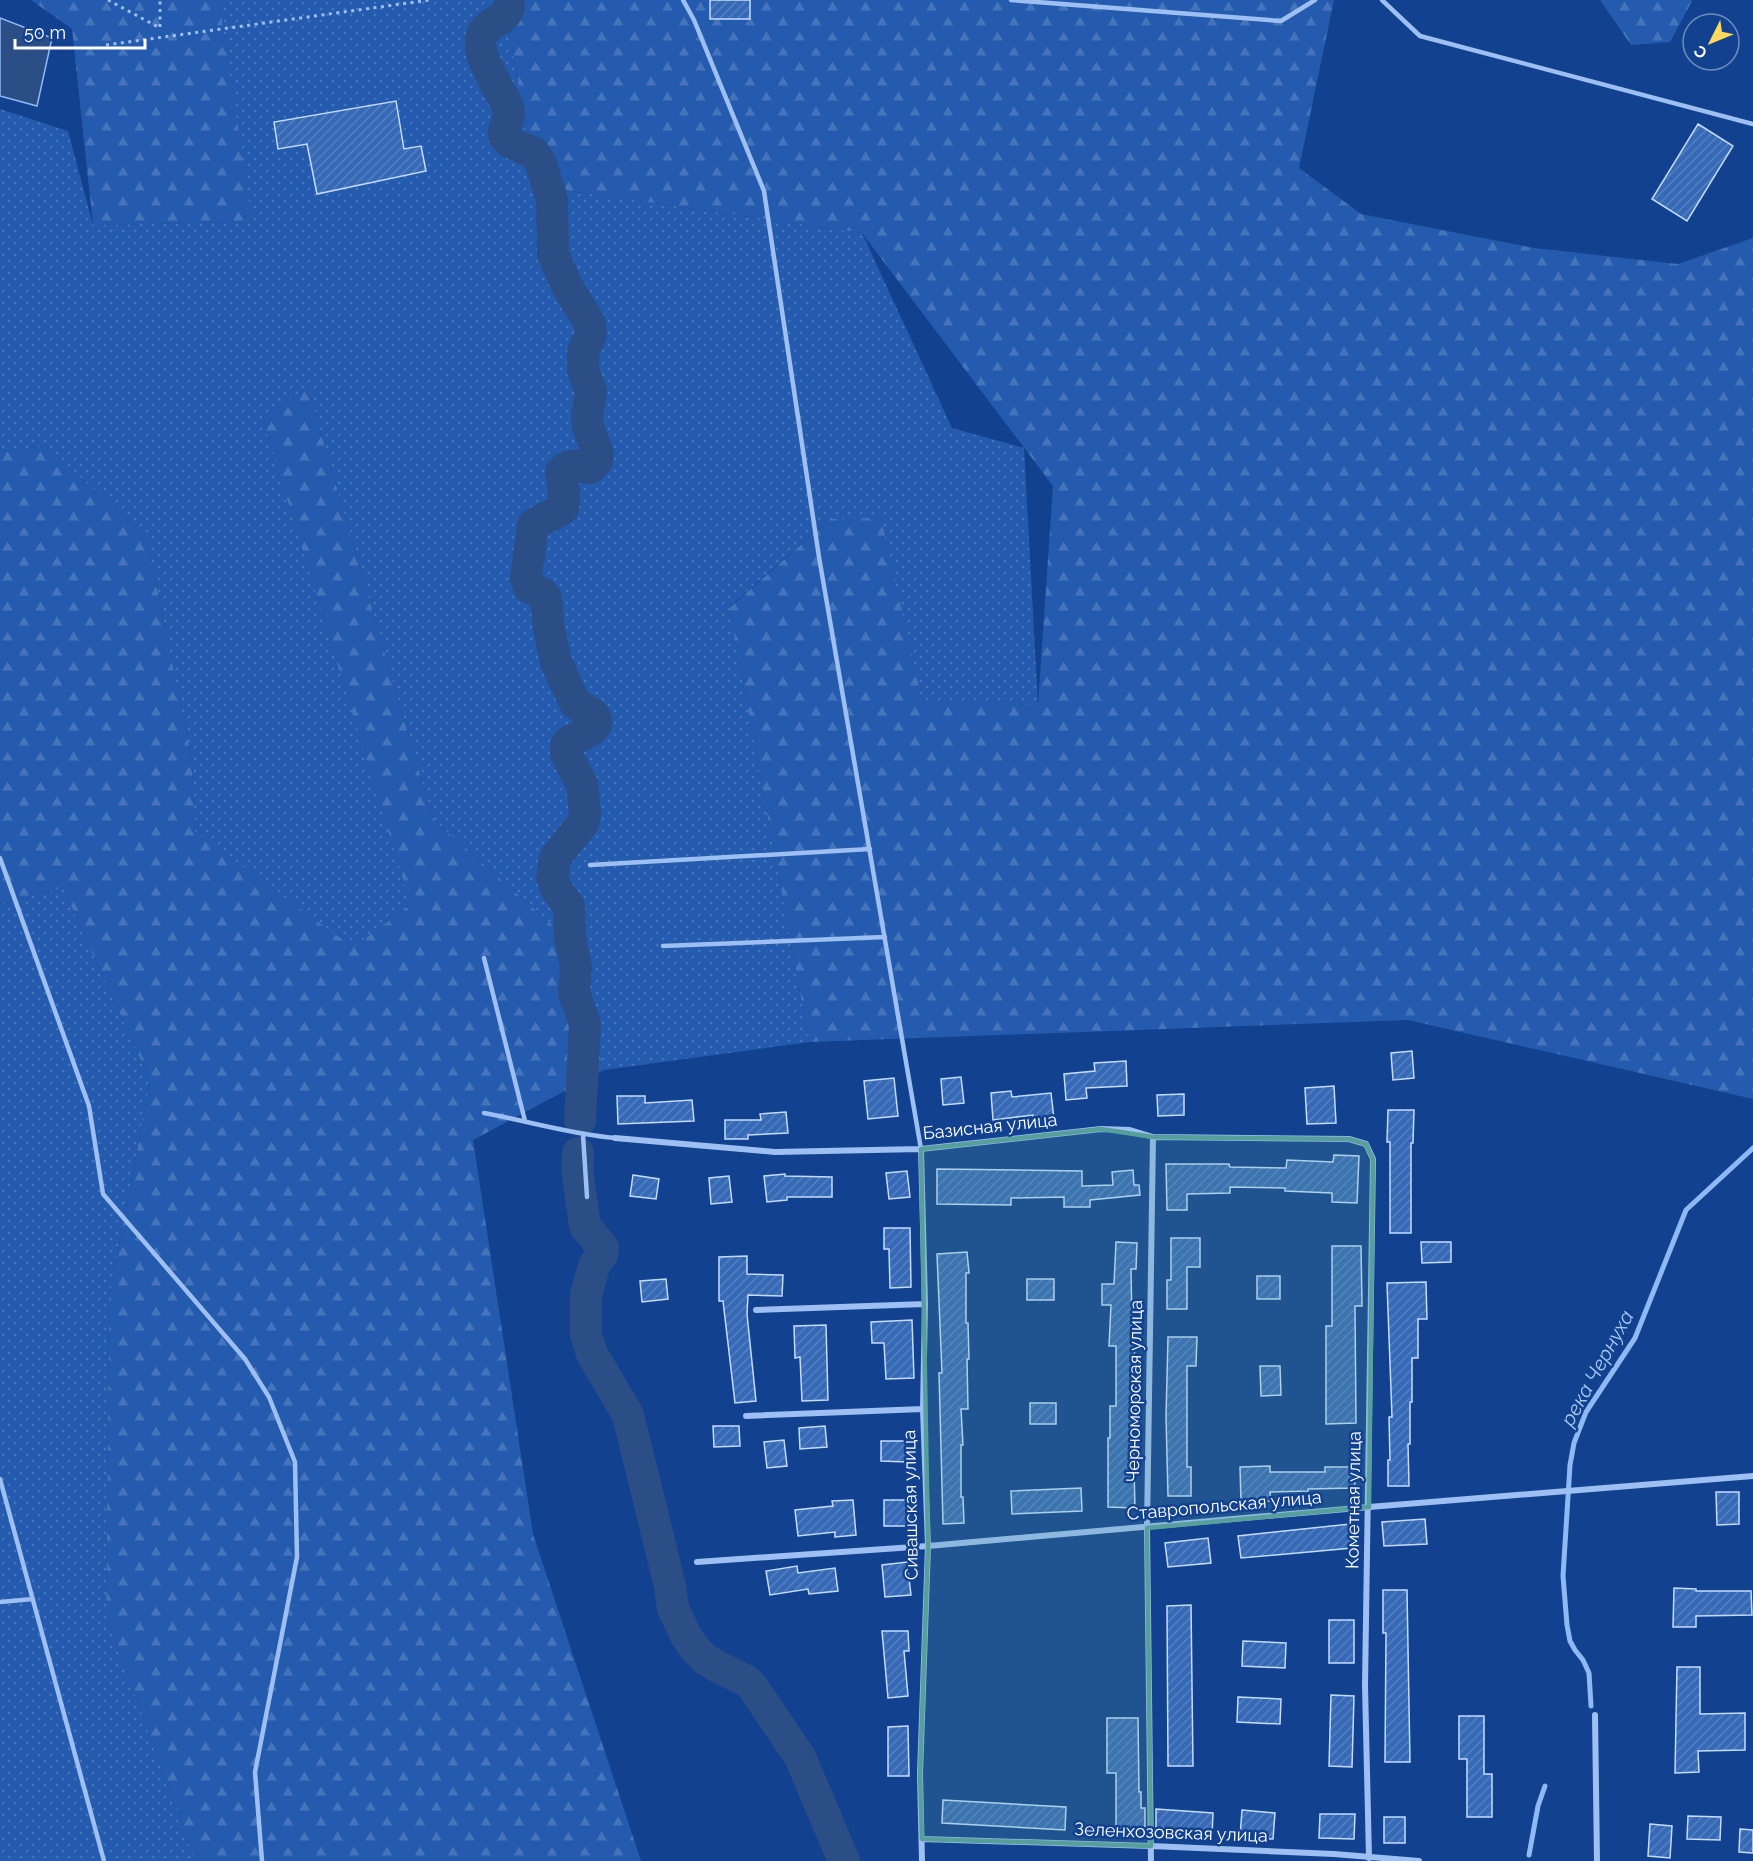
<svg xmlns="http://www.w3.org/2000/svg" width="1753" height="1861" viewBox="0 0 1753 1861" font-family="Raleway,sans-serif">
<style>
.forest{fill:url(#forest-firs)}
.garden{fill:url(#garden-dots)}
.water{fill:#2b4e87;stroke:#8fb9f5;stroke-width:1.5}
.lines{fill:none;stroke-linecap:round;stroke-linejoin:round}
.stream{stroke:#8fb9f5;stroke-width:5}
.river{stroke:#2b4e87;stroke-width:32}
.building{fill:url(#building-hatch);stroke:#c4dbfc;stroke-width:1.5}
.path{stroke:#9dbff1;stroke-width:3;stroke-dasharray:3 4.5;stroke-linecap:butt}
.service{stroke:#9dbff1;stroke-width:4.5}
.minor{stroke:#9dbff1;stroke-width:6}
.marked{fill:#579f9a;fill-opacity:0.2;stroke:#579f9a;stroke-width:4.5;stroke-linejoin:round}
.labels{text-anchor:middle;dominant-baseline:central;stroke-width:5;stroke-linejoin:round;paint-order:stroke}
.street-label{font-size:18px;fill:#fff;stroke:#12428f}
.water-label{font-size:20px;font-style:italic;fill:#a9c9f9;stroke:#12428f}
</style>
<defs>
<pattern id="forest-firs" width="22" height="20" patternUnits="userSpaceOnUse" patternTransform="scale(1.5)"><rect width="22" height="20" fill="#245bae"/><path d="M5 1l3.5 6h-7zM16 11l3.5 6h-7z" fill="#4574ba"/></pattern>
<pattern id="garden-dots" width="8" height="8" patternUnits="userSpaceOnUse" patternTransform="scale(1.5)"><rect width="8" height="8" fill="#245bae"/><path d="M2 2h.1M6 6h.1" fill="none" stroke="#4574ba" stroke-width="1.8" stroke-linecap="round"/></pattern>
<pattern id="building-hatch" width="6" height="6" patternUnits="userSpaceOnUse" patternTransform="scale(1.5)"><rect width="6" height="6" fill="#3669b6"/><path d="M-1 1l2-2M0 6l6-6M5 7l2-2" fill="none" stroke="#5480c1"/></pattern>
</defs>
<rect width="100%" height="100%" fill="#12428f"/>
<!-- forest -->
<path class="forest" d="M31,0H219L253,222L93,225L72,29Z
M504,0H1334L1299,168L1361,214L1534,248L1678,264L1753,238V1099L1408,1020L809,1042L729,608L873,481L1038,705L1053,486L862,233L535,186Z
M1600,0H1691L1692,1L1670,42L1631,45Z
M308,388L433,819L565,936L604,1070L473,1140L533,1534L641,1861H195L106,1615L109,1299L150,1081L63,888L0,904V451L46,446L147,538L192,760L195,832L410,904L262,417Z"/>
<!-- garden -->
<path class="garden" d="M219,0H504L535,186L862,233L952,428L1024,448L1038,705L922,701L881,518L830,519L729,607L809,1042L604,1070L565,936L433,819L308,388L262,417L411,905L353,947L195,832L192,760L147,538L46,446L0,451V109L68,131L93,225L252,222Z
M63,888L150,1081L109,1299L106,1615L195,1861H0V904Z"/>
<!-- water -->
<path class="water" d="M0,18L52,38L37,106L0,96Z"/>
<g class="lines">
<!-- stream -->
<path class="stream" d="M1591,1706L1589,1673L1583,1660L1575,1650L1570,1641L1567,1625L1563,1576L1570,1465L1574,1443L1586,1412L1635,1338L1686,1210L1753,1148
M1529,1855L1538,1806L1545,1786"/>
<!-- river -->
<path class="river" d="M509,7C506,20 494,20 486,29C468,46 500,88 508,107L509,114L504,131V136L509,142L534,153L540,162L552,199L553,254L566,284L590,324L591,334L583,353V371L591,391L587,415L588,427L598,454L597,461L590,468C579,467 569,462 561,472L564,491L563,508C554,516 542,518 533,525L526,578L529,587L543,594L546,598L549,629L556,662L575,703C580,708 591,710 595,717C603,732 573,735 566,745V754L582,784L585,813L583,823L555,858L552,877L556,889L569,906L570,938L576,966L574,993L585,1024L580,1120
M578,1153L577,1170L585,1226L603,1248L602,1254L594,1266L586,1295V1335L592,1354L628,1415L670,1586L673,1608L686,1636L695,1649L705,1659L718,1667L747,1681L752,1686L800,1757L844,1861"/>
</g>
<!-- building -->
<path class="building" d="M710,0H750V19H710Z
M396,101L404,149L421,146L426,171L317,194L307,144L278,149L274,122Z
M1698,124L1733,146L1687,221L1652,199Z
M1412,1051L1414,1078L1393,1080L1391,1053Z
M1126,1061L1127,1086L1086,1088L1087,1098L1066,1100L1064,1074L1095,1071L1094,1063Z
M961,1077L964,1103L943,1105L941,1079Z
M894,1078L898,1116L868,1119L864,1081Z
M1334,1086L1336,1123L1307,1124L1305,1088Z
M1011,1091L1012,1097L1051,1093L1054,1119L1033,1121V1115L993,1120L991,1093Z
M1184,1094V1115L1158,1116L1157,1095Z
M617,1096H645V1103L692,1100L694,1121L618,1124Z
M1388,1110H1414L1413,1143H1411V1233H1390V1142H1387Z
M786,1112L788,1133L748,1135V1139H725V1120H761L760,1114Z
M1334,1155L1359,1156L1357,1203L1332,1202V1193L1285,1191V1188L1230,1187V1193L1187,1194V1210H1167L1166,1164H1229L1230,1167L1286,1168L1287,1160L1333,1162Z
M937,1169L1082,1171V1186L1113,1185L1112,1172L1133,1170L1134,1185H1139L1140,1195L1090,1200V1207H1064V1197L1011,1198V1205L937,1204Z
M907,1171L910,1197L889,1199L886,1173Z
M785,1174V1176L832,1177V1197H787V1200L767,1202L764,1176Z
M633,1175L659,1179L656,1199L630,1196Z
M729,1176L732,1202L711,1204L709,1178Z
M884,1228H910L911,1287L890,1288L889,1249H884Z
M1171,1238H1200V1267H1187V1309H1167V1280H1171Z
M1116,1242L1137,1243L1136,1269H1131L1132,1327H1136L1134,1361H1136V1427H1133L1135,1508L1108,1507V1438H1110V1406H1116V1346H1109L1111,1305H1102V1284H1114Z
M1421,1242H1451V1262L1422,1263Z
M1332,1246H1361L1362,1306H1355L1356,1423L1326,1424V1326H1332Z
M967,1252L969,1273H966V1323H968L969,1359H967L968,1409H961L963,1445H961V1497H963L964,1523L943,1524L939,1373H942L937,1254Z
M747,1256V1274L783,1275L782,1296L748,1295L747,1314L756,1401L735,1403L723,1301H719V1257Z
M1257,1276H1280V1299H1257Z
M666,1279L668,1299L642,1302L640,1281Z
M1027,1279H1054V1300H1027Z
M1426,1282L1427,1319H1418V1358H1412V1402H1410V1444H1408L1409,1486H1388V1460H1390L1389,1417H1392L1387,1283Z
M912,1320L914,1378L886,1379L884,1343H872L871,1322Z
M826,1325L828,1400L802,1401L800,1357L795,1358L794,1326Z
M1168,1337H1197L1196,1366H1187V1467H1191V1496H1168L1166,1417Z
M1260,1366H1280L1281,1395L1261,1396Z
M1030,1403H1056V1424H1030Z
M713,1426H739L740,1446L714,1447Z
M825,1426L827,1447L800,1449L799,1428Z
M784,1440L787,1466L767,1468L764,1442Z
M881,1441H908L907,1462L881,1461Z
M1270,1466V1472H1325V1467H1354L1355,1488L1308,1489V1491L1270,1492L1271,1501L1241,1502L1240,1467Z
M1081,1488L1082,1511L1012,1514L1011,1491Z
M1716,1492H1739V1524L1717,1525Z
M853,1500L856,1535L835,1537V1532L798,1536L795,1510L833,1506L832,1501Z
M884,1500H910V1526H884Z
M1425,1519L1427,1544L1384,1546L1382,1522Z
M1350,1524L1352,1548L1241,1558L1238,1536Z
M1208,1538L1211,1563L1168,1567L1165,1543Z
M907,1562L911,1595L885,1597L882,1565Z
M797,1566L798,1573L835,1568L838,1591L809,1594L808,1589L770,1595L766,1571Z
M1674,1588L1696,1589V1591H1751L1752,1615L1696,1616V1627H1673Z
M1383,1590H1407L1410,1762H1385L1386,1633H1383Z
M1191,1605L1193,1766H1168L1167,1606Z
M1329,1620H1354V1663H1329Z
M882,1631H908L909,1651H904L908,1696L888,1698Z
M1243,1641L1286,1643L1285,1668L1242,1666Z
M1677,1667H1700V1714L1745,1713V1750L1698,1751L1699,1772L1675,1773Z
M1331,1695L1354,1696L1352,1767L1329,1766Z
M1238,1697L1281,1699L1280,1724L1237,1722Z
M1459,1716H1484V1774H1492V1817H1467V1759H1459Z
M1107,1718H1138L1139,1792H1141V1808H1145V1828H1116V1773H1107Z
M908,1726L909,1776H888V1727Z
M943,1800L1066,1807L1065,1830L942,1823Z
M1156,1809L1213,1813L1212,1836L1164,1833V1828H1156Z
M1242,1810L1275,1813L1273,1839L1240,1837Z
M1320,1814H1355L1354,1839L1319,1838Z
M1688,1816L1721,1817L1720,1840L1687,1839Z
M1384,1817H1405V1843H1384Z
M1650,1824L1672,1826L1670,1858L1648,1856Z
M1740,1829L1753,1830V1853L1739,1852Z"/>
<g class="lines">
<!-- path -->
<path class="path" d="M108,0L160,28V0
M106,45L430,0"/>
<!-- service -->
<path class="service" d="M683,0L694,20L764,191L819,557L921,1149
M1011,0L1281,21L1315,0
M1382,0L1420,36L1753,124
M0,858L89,1106L103,1194L245,1359L269,1397L295,1462L297,1557L255,1772L262,1861
M590,865L870,849
M663,946L885,937
M484,958L525,1121
M484,1113C528,1121 570,1134 615,1138
M583,1135L587,1197
M0,1479L104,1861
M0,1602L33,1599"/>
<!-- minor -->
<path class="minor" d="M615,1138L775,1152L921,1149L1101,1129L1130,1130L1153,1137L1349,1139L1366,1144L1373,1159L1365,1685L1369,1858
M921,1149L925,1304L923,1409L928,1546L920,1774L922,1861
M756,1310L925,1304
M746,1416L923,1409
M697,1562L928,1546L1369,1507L1753,1476
M1595,1715L1597,1861
M922,1839L1151,1846L1334,1854L1419,1861
M1151,1861L1147,1528L1153,1137"/>
</g>
<!-- marked area -->
<path class="marked" d="M1101,1129L1153,1137L1349,1139L1366,1144L1373,1159L1369,1507L1147,1528L1151,1846L922,1839L920,1774L928,1546L921,1149Z"/>
<g class="labels">
<!-- street labels -->
<g class="street-label">
<text transform="translate(990 1126) rotate(-6)">Базисная улица</text>
<text transform="translate(1134 1391) rotate(-89)">Черноморская улица</text>
<text transform="translate(1353 1500) rotate(-89)">Кометная улица</text>
<text transform="translate(910 1505) rotate(-91)">Сивашская улица</text>
<text transform="translate(1224 1505) rotate(-5)">Ставропольская улица</text>
<text transform="translate(1171 1832) rotate(2)">Зеленхозовская улица</text>
</g>
<!-- water labels -->
<g class="water-label">
<text transform="translate(1597 1368) rotate(-61)">река Чернуха</text>
</g>
</g>
<!-- north arrow -->
<g transform="translate(1711 42) rotate(227)"><circle r="28" fill="#12428f" stroke="#718ebc" stroke-width="1.5"/>
<path d="M0-4.5L10 22L0 15L-10 22Z" fill="#ffd95d"/>
<text y="-9" font-size="16" font-weight="bold" text-anchor="middle" fill="#ffffff">С</text>
</g>
<!-- scale -->
<path d="M15 39v9h130v-9" fill="none" stroke="#ffffff" stroke-width="3"/>
<text x="24" y="39" font-size="18" fill="#ffffff" stroke="#12428f" stroke-width="4.5" paint-order="stroke">50 m</text>
</svg>
